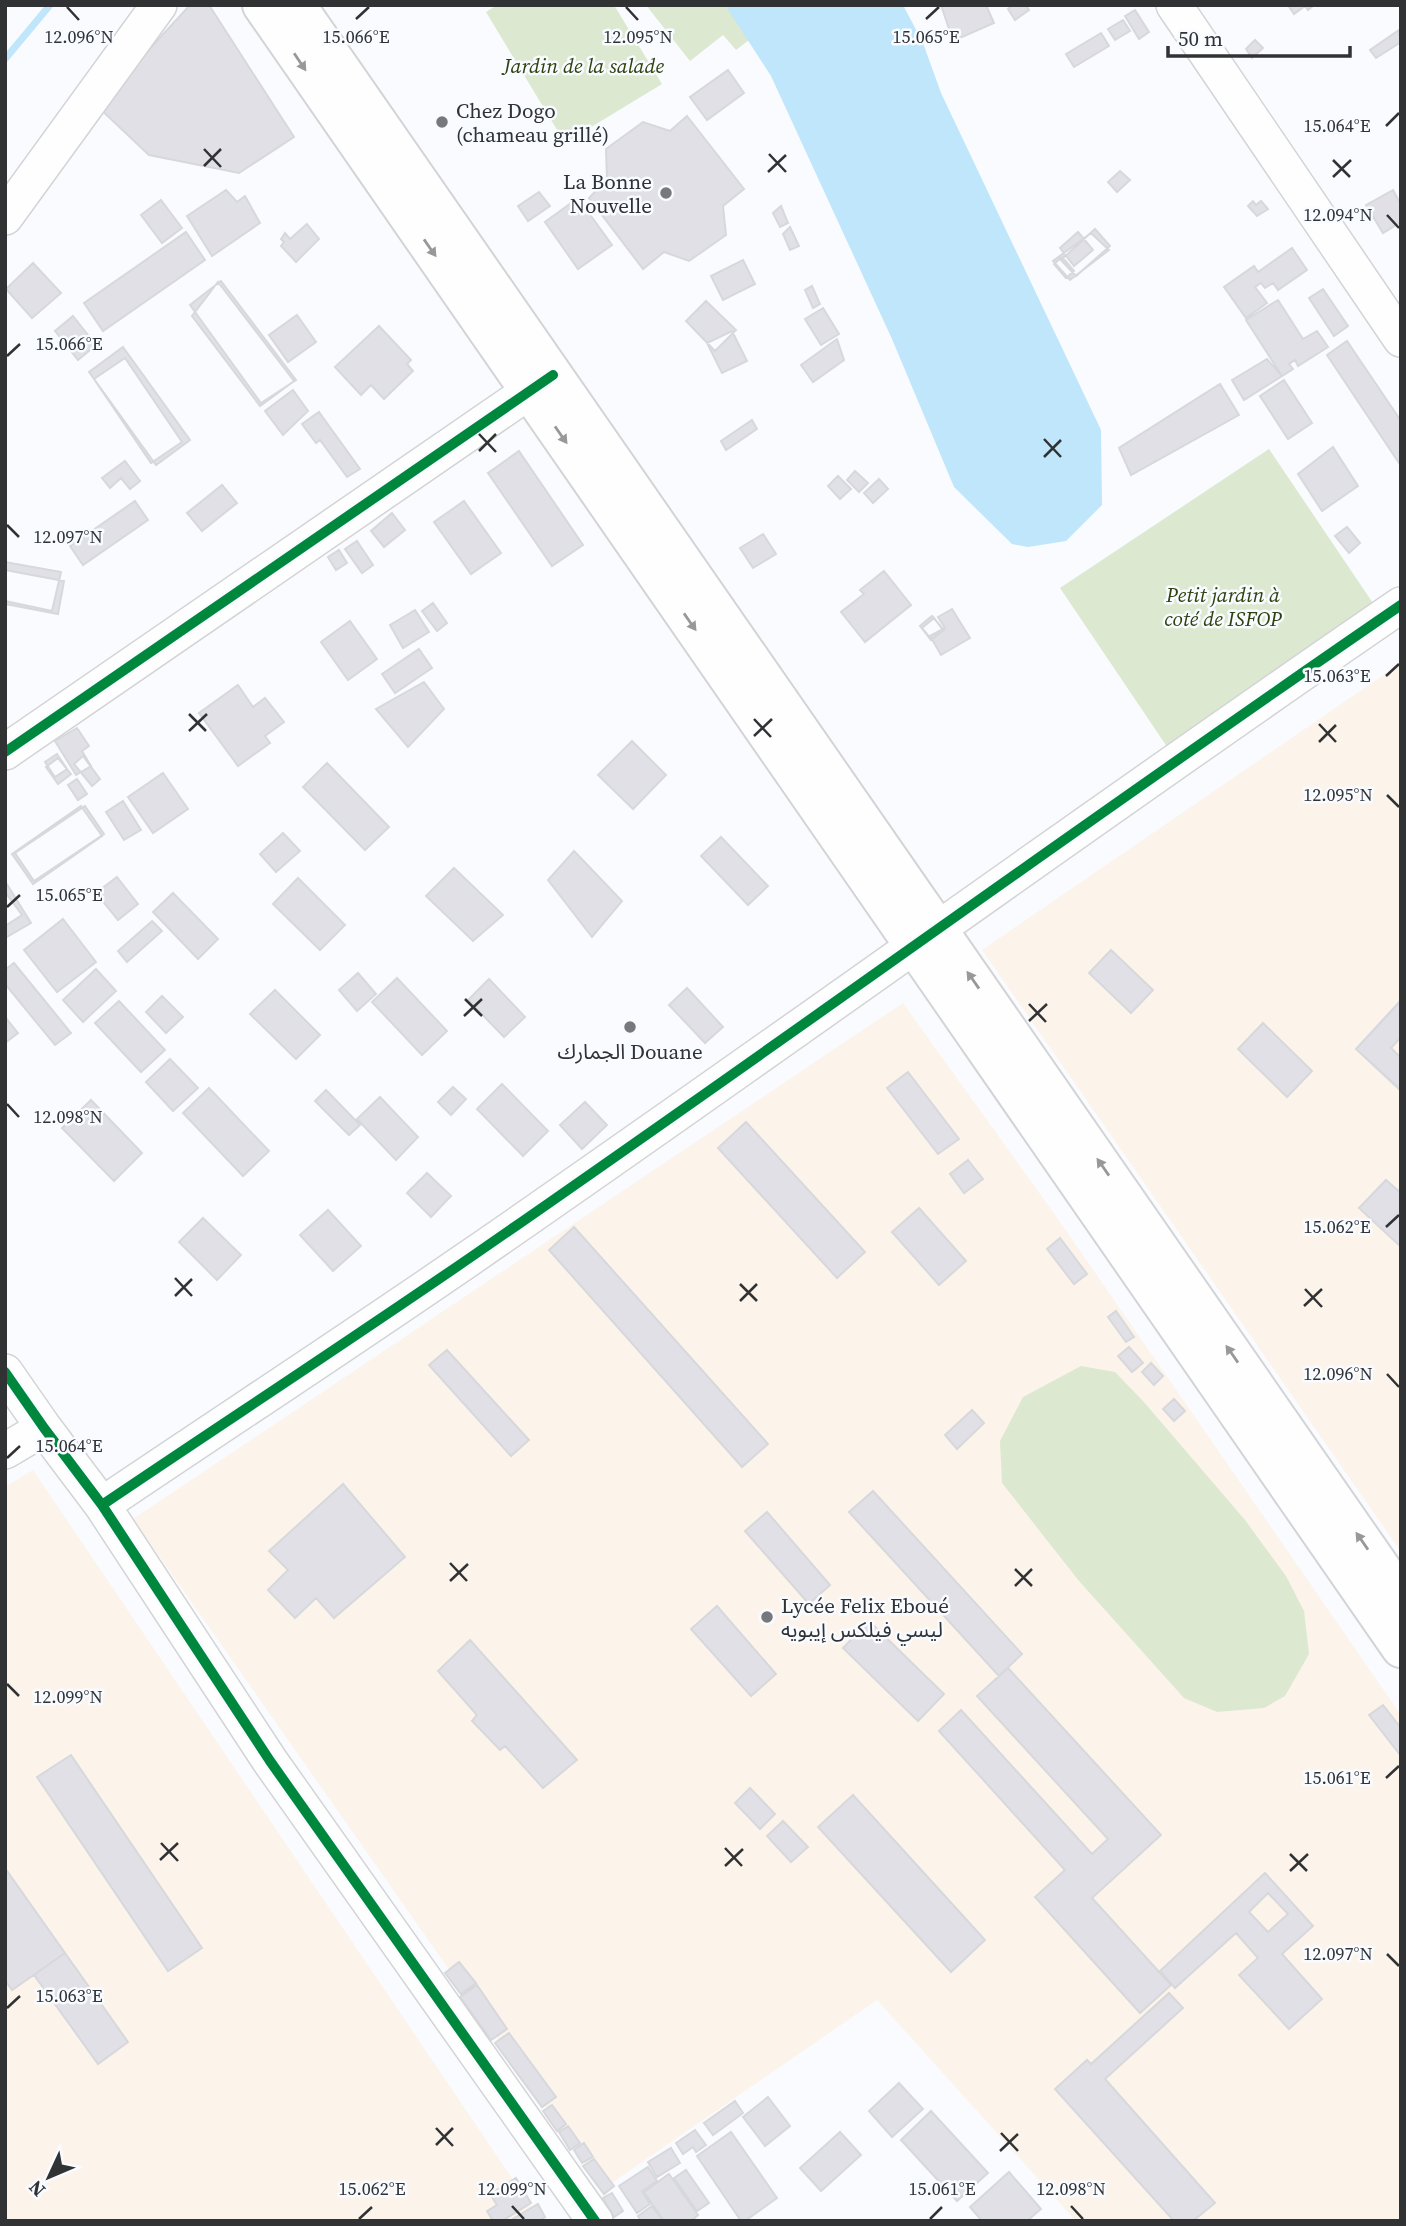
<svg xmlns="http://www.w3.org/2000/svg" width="1406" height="2226" viewBox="0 0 1406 2226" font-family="'Source Serif 4','Noto Sans Arabic',serif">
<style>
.education{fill:#fcf4eb}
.green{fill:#dce8d0}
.water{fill:#bfe6fa}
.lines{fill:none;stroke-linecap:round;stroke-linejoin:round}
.stream{stroke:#bfe6fa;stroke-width:7}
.building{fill:#e0e0e6;stroke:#d7d8db;stroke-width:2;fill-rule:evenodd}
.minor-casing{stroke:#d2d4d6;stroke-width:38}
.major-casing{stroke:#d2d4d6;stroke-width:42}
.minor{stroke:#fefeff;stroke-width:35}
.major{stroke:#fefeff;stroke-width:38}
.cycleway-casing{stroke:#f8fbff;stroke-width:15}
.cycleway{stroke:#00873e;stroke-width:10}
.oneway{fill:#97989a}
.ticks{fill:none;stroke:#303234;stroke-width:2.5}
.poi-dot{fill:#76787b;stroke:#f8fbff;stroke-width:2.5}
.labels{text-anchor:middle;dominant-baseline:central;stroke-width:5;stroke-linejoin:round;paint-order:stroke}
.park-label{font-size:21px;font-style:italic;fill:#2f410d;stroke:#f8fbff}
.poi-label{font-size:21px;fill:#303234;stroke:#f8fbff;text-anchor:start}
.ticks-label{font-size:18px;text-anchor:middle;fill:#303234;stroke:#f8fbff;stroke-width:5;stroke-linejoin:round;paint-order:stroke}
</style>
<rect width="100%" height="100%" fill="#f9fbfe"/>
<!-- education -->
<path class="education" d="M1401,663V1552L982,950Z
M903,1003L1058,1219L1401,1715V2221H1076L877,2000L603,2189L133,1519Z
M33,1470L541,2221H5V1487Z"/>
<!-- green -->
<path class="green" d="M497,5H614L662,84L565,143L486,12Z
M646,5H730L754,36L736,50L723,35L690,61Z
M1269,449L1387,624L1178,763L1060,588Z
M1081,1366L1115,1372L1143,1401L1245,1520L1286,1576L1304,1611L1309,1654L1285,1696L1264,1708L1217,1712L1184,1698L1079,1581L1002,1483L1000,1441L1023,1397Z"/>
<!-- water -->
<path class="water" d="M725,5H903L923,43L941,93L1101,430L1102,505L1066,541L1028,547L1012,544L954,487L892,339L771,76Z"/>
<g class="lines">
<!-- stream -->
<path class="stream" d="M5,59L50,5"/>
</g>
<!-- building -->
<path class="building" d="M190,5H209L294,137L239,173L149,155L97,106Z
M941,5H986L994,23L953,41Z
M1013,5H1026L1029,10L1015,20L1008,9Z
M1288,5H1314L1308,10L1305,6L1294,14Z
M1135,10L1149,32L1139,39L1125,16Z
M1123,20L1130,31L1115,40L1108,29Z
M1399,30L1401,42L1376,58L1370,50Z
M1101,33L1109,46L1074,67L1066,54Z
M1255,40L1263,48L1252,58L1246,49Z
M728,70L744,93L707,120L690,97Z
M687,116L744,189L723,206L726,235L689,261L664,252L643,269L589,198L607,179L606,149L643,122L670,131Z
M1120,171L1130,180L1117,192L1108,182Z
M226,190L237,202L245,196L260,223L212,256L187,216Z
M1393,190L1399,201L1401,200V222L1383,233L1366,205Z
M539,192L550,206L528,221L518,206Z
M578,198L612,245L578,269L545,222Z
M161,200L182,228L162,243L141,215Z
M1253,201L1256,205L1261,201L1268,209L1257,216L1248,206Z
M781,206L788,223L780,227L773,213Z
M307,224L319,239L296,262L281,246L284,242L281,239L285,233L290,239Z
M790,227L799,246L790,250L783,234Z
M1095,229L1110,246L1076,276L1061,260Z
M186,232L205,260L103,331L84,303Z
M1078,232L1093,250L1074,266L1060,248Z
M1091,233L1109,250L1070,280L1053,261Z
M1292,248L1307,270L1278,290L1273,283L1265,288L1261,283L1255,287L1267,303L1246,318L1224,287L1254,266L1258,272Z
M1062,257L1074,271L1066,278L1054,264Z
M743,260L755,284L723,300L711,276Z
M33,263L61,293L32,318L6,289Z
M221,281L296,380L261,403L190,305Z
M218,282L294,381L260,406L192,316Z
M812,286L820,304L813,308L805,290Z
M1323,289L1348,326L1334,336L1309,298Z
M1278,300L1303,339L1317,331L1328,347L1298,366L1295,360L1289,364L1293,369L1282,376L1246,320Z
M706,301L736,330L715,351L686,321Z
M823,308L839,334L821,345L805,319Z
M297,315L316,342L288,362L269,335Z
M73,316L96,345L78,360L55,331Z
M379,326L411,360L407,364L413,371L384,399L371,385L361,395L335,367Z
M732,331L747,361L722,373L707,343Z
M837,339L844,360L813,382L801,365Z
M1347,341L1401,421V466L1327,355Z
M123,347L190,440L156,465L89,372Z
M125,358L182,442L151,463L94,379Z
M1267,359L1282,376L1244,400L1232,380Z
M1284,380L1312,423L1288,439L1260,396Z
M1220,384L1239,415L1131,475L1119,448Z
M293,390L308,411L283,435L265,411Z
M319,412L360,469L347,477L320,440L316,443L302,424Z
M752,420L757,429L726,450L721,441Z
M1333,447L1358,486L1322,511L1298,474Z
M519,451L583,545L552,566L488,473Z
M125,461L140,481L130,489L121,478L110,488L102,478Z
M855,471L868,483L859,492L847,480Z
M838,476L851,489L840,499L828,486Z
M879,479L888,489L873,503L864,493Z
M222,485L237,503L202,531L187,513Z
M135,501L148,520L83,565L70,546Z
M464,501L501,553L471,574L434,522Z
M392,513L405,530L384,547L371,531Z
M1347,527L1360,543L1349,553L1335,536Z
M763,534L776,554L753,568L740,548Z
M357,541L373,565L362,573L345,549Z
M339,550L347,563L336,570L328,557Z
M5,562L61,572L52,611L5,601Z
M5,570L64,581L58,614L5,604Z
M884,571L911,605L865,642L841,612L864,594L860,590Z
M433,603L447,623L437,631L422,611Z
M952,609L970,638L941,655L930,636L945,628L938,617Z
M415,610L429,632L403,648L390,625Z
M932,616L944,630L931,640L920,626Z
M934,618L943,630L931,639L922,628Z
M350,621L377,659L348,680L321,642Z
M419,649L432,668L395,693L382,674Z
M424,682L444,709L408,747L376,709Z
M238,685L253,707L265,698L284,722L265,736L270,743L238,766L199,713Z
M77,728L89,746L82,751L91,766L76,775L55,741Z
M632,741L666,775L633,809L598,775Z
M57,754L67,769L55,777L45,762Z
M83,756L100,779L92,786L74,764Z
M58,758L71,774L58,784L46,767Z
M327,763L389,827L365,850L303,787Z
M163,773L188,809L153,833L128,797Z
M77,779L87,794L78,800L68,785Z
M123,801L141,830L124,840L106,812Z
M81,806L102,836L33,884L12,854Z
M85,806L104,834L34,881L15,853Z
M283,833L300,851L276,872L260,854Z
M721,837L768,886L748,905L701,856Z
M574,851L622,901L592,937L548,880Z
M454,868L503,915L473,941L426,896Z
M117,877L138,904L118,920L96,893Z
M298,878L345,925L320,950L273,904Z
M5,881L31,923L5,938Z
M5,892L22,915L5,926Z
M173,893L218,939L198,959L153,912Z
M63,919L96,962L57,992L24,950Z
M152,921L162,931L127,962L118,951Z
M1111,950L1153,990L1131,1013L1089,973Z
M14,963L71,1033L55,1045L5,984V970Z
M96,969L116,991L83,1022L63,1000Z
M358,973L376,994L357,1011L339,990Z
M397,978L447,1031L422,1055L372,1002Z
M489,979L525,1017L504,1037L468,1000Z
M687,988L723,1027L705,1043L669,1005Z
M275,990L320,1035L296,1059L250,1014Z
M162,996L183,1017L166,1033L146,1012Z
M1401,1000V1090L1356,1049Z
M119,1001L165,1050L141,1072L95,1023Z
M1401,1001V1037L1391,1048L1401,1058V1091L1356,1049Z
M1401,1001V1091L1356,1049Z
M5,1017L18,1033L5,1043Z
M1263,1023L1312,1071L1287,1097L1238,1049Z
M170,1059L198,1088L173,1111L146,1082Z
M908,1072L959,1139L938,1154L887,1088Z
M502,1084L548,1131L523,1156L477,1109Z
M453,1087L466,1099L451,1115L438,1102Z
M209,1088L269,1151L243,1176L183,1113Z
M326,1090L360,1125L349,1135L315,1101Z
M380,1097L418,1137L396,1160L357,1119Z
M91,1100L142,1153L114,1181L62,1128Z
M585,1102L607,1125L582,1149L560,1125Z
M746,1122L865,1252L837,1278L718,1148Z
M968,1160L983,1179L964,1193L950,1174Z
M427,1173L451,1196L431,1217L407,1193Z
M1386,1180L1401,1193V1247L1359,1208Z
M919,1208L966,1261L939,1285L892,1232Z
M328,1210L361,1246L333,1271L300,1235Z
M203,1218L241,1255L217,1280L179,1242Z
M574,1227L768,1444L742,1467L549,1250Z
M1060,1238L1087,1274L1074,1284L1047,1249Z
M1116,1311L1134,1337L1126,1342L1108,1317Z
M1129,1347L1143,1363L1132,1372L1118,1356Z
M447,1350L529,1440L511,1456L429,1365Z
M1151,1363L1163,1376L1154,1385L1142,1372Z
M1174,1399L1185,1411L1174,1421L1163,1409Z
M972,1410L984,1423L957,1449L945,1435Z
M343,1484L405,1557L334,1618L316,1598L295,1618L268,1590L288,1570L269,1551Z
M873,1491L1022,1654L999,1676L849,1512Z
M767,1512L830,1585L809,1604L745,1531Z
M717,1606L776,1674L751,1696L691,1629Z
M869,1621L944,1694L918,1721L843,1648Z
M470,1640L577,1760L543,1788L505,1746L500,1750L472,1721L477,1715L438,1671Z
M1008,1668L1161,1835L1092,1898L1171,1985L1140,2013L1035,1897L1065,1870L939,1731L961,1710L1092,1854L1108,1839L977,1696Z
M1383,1705L1401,1728V1756L1369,1715Z
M71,1755L202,1948L168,1971L37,1777Z
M750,1788L775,1814L760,1829L735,1803Z
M853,1795L985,1940L951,1972L818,1827Z
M783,1821L808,1847L791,1862L767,1836Z
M5,1868L65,1953L12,1990L5,1980Z
M1265,1873L1313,1926L1282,1954L1322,1999L1289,2029L1239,1975L1258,1958L1236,1933L1175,1988L1160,1971ZM1268,1893L1288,1914L1268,1932L1249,1912Z
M65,1953L128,2042L98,2064L34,1975Z
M459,1962L476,1983L461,1994L445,1973Z
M477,1985L507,2029L491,2040L460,1997Z
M1169,1993L1183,2008L1105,2079L1215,2203L1193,2221H1174L1055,2089L1087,2060L1091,2064Z
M509,2033L556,2097L542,2107L495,2043Z
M899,2083L923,2109L892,2137L869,2111Z
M768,2097L790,2126L765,2146L743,2117Z
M735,2101L743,2113L713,2135L704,2123Z
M552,2105L566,2124L557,2131L543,2111Z
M931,2111L988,2173L957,2201L901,2140Z
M568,2126L580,2143L570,2150L559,2132Z
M695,2130L706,2145L696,2152L693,2147L683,2154L676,2143Z
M731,2132L777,2198L745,2221H741L697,2156Z
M840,2132L861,2155L821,2191L800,2168Z
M584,2143L593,2157L582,2163L574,2150Z
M671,2148L680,2163L657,2177L648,2162Z
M594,2159L614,2186L604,2194L583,2166Z
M648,2167L657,2181L642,2191L650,2204L637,2213L619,2186Z
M686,2170L709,2203L697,2211L674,2178Z
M1009,2172L1041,2209L1027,2221H982L970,2207Z
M669,2174L698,2215L691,2221H664L644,2192Z
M516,2178L531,2203L502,2221H493L487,2211L497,2205L490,2194Z
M612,2193L623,2211L614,2217L603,2198Z
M538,2204L545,2217L538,2221H515L513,2219Z
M652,2206L663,2221H641L638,2216Z"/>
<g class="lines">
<!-- minor casing -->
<g class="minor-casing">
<path id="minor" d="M1174,5L1401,339
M5,217L159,5
M5,752L553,375
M5,1372L44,1428L102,1505L270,1761L595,2221
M5,1451L44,1428
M102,1505C225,1422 349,1341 471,1257C783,1042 1088,819 1401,605"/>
</g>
<!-- major casing -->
<g class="major-casing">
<path id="major" d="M262,5L1401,1648
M296,5L1401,1597"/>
</g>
<!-- minor -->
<use href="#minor" class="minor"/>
<!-- major -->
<use href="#major" class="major"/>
<!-- cycleway casing -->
<g class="cycleway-casing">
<path id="cycleway" d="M5,752L553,375
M5,1372L44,1428L102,1505L270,1761L595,2221
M102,1505C225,1422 349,1341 471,1257C783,1042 1088,819 1401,605"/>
</g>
<!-- cycleway -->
<use href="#cycleway" class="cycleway"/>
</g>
<!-- one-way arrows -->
<defs><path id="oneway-solid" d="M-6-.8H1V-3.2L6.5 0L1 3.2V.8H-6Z" transform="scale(1.75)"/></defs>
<g class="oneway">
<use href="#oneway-solid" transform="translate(300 62) rotate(56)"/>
<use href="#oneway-solid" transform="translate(430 248) rotate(55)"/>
<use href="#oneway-solid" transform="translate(561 435) rotate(55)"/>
<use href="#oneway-solid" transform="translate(690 622) rotate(55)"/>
<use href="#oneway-solid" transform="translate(973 980) rotate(-125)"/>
<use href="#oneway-solid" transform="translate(1103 1167) rotate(-125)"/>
<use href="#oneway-solid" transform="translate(1232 1354) rotate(-125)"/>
<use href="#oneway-solid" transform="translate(1362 1541) rotate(-125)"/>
</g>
<!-- ticks -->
<path class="ticks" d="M67,7L79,20M626,7L638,20M356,19L369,7M926,19L939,7M1386,126L1399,113M204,149L221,167M769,154L786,172M1333,160L1350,177M204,166L221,149M768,172L786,155M1333,177L1351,160M1387,215L1399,228M7,356L20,344M479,434L496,452M1044,439L1061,457M479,451L496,434M1044,457L1061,440M7,525L19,537M1386,676L1399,664M189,714L206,731M754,719L771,737M1319,724L1336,742M189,731L207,714M754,736L772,719M1319,742L1336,725M1387,795L1399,807M7,907L20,895M465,999L482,1016M1029,1004L1046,1022M464,1016L482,999M1029,1021L1047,1004M7,1104L19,1117M1386,1227L1399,1215M175,1278L192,1296M740,1284L757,1301M1305,1289L1322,1307M175,1296L192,1279M740,1301L757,1284M1304,1306L1322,1289M1387,1374L1399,1387M7,1458L20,1446M450,1563L467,1581M1015,1569L1032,1586M450,1581L468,1564M1015,1586L1032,1569M7,1684L19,1696M1386,1778L1399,1766M161,1843L178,1861M725,1848L742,1866M1290,1854L1307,1871M160,1860L178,1843M725,1866L743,1849M1290,1871L1308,1854M1387,1954L1399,1966M7,2008L20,1996M436,2128L453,2146M1001,2133L1018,2151M436,2145L453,2128M1000,2151L1018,2134M512,2206L524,2219M1071,2206L1083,2219M359,2219L372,2207M930,2219L942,2207"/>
<!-- markers -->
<g class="poi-dot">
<circle cx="442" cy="122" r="7"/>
<circle cx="666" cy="193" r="7"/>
<circle cx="630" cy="1027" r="7"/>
<circle cx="767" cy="1617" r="7"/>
</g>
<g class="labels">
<!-- park labels -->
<g class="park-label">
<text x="584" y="65">Jardin de la salade</text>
<text x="1223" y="594">Petit jardin à<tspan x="1223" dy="24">coté de ISFOP</tspan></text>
</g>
<!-- poi labels -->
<g class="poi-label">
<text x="456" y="110">Chez Dogo<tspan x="456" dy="24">(chameau grillé)</tspan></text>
<text x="652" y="181" text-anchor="end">La Bonne<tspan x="652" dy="24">Nouvelle</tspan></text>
<text x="630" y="1051" text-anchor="middle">الجمارك Douane</text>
<text x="781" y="1605">Lycée Felix Eboué<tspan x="781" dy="24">ليسي فيلكس إيبويه</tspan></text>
</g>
</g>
<g class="ticks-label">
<text x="356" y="43">15.066°E</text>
<text x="926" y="43">15.065°E</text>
<text x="79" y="43">12.096°N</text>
<text x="638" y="43">12.095°N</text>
<text x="1337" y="132">15.064°E</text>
<text x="1338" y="221">12.094°N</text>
<text x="69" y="350">15.066°E</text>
<text x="68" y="543">12.097°N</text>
<text x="1337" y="682">15.063°E</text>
<text x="1338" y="801">12.095°N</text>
<text x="69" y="901">15.065°E</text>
<text x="68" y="1123">12.098°N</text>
<text x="1337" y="1233">15.062°E</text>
<text x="1338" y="1380">12.096°N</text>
<text x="69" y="1452">15.064°E</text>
<text x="68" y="1703">12.099°N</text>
<text x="1337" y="1784">15.061°E</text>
<text x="1338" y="1960">12.097°N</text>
<text x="69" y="2002">15.063°E</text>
<text x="512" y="2195">12.099°N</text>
<text x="1071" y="2195">12.098°N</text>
<text x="372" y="2195">15.062°E</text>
<text x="942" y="2195">15.061°E</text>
</g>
<!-- border -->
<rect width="1406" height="2226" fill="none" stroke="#303234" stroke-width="14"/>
<!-- north arrow -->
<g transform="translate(49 2177) rotate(226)" stroke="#f8fbff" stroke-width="5" paint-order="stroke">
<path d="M0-5L12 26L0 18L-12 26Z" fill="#303234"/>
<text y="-10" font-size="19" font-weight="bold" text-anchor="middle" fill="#303234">N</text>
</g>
<!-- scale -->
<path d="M1168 46v10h182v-10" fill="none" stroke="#303234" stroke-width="3.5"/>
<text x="1178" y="46" font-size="21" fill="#303234" stroke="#f8fbff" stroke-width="5" paint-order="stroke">50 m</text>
</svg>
